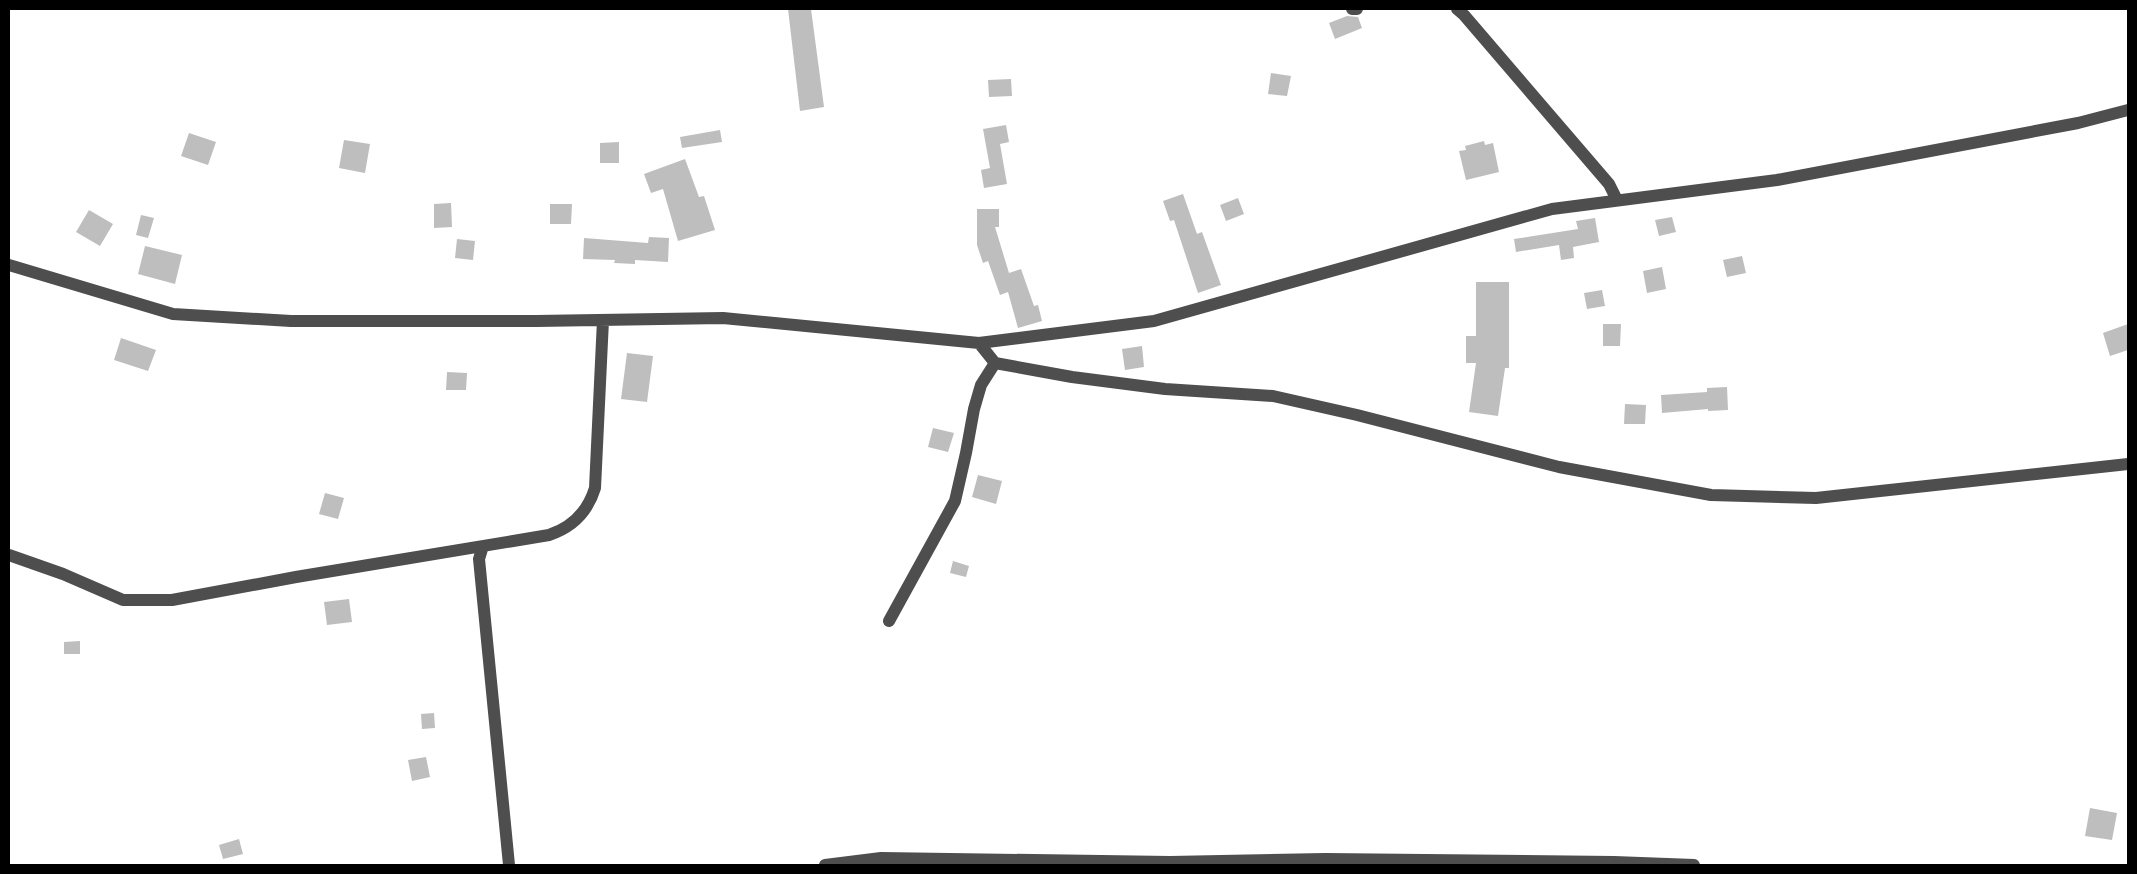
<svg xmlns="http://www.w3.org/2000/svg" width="2137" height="874" viewBox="0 0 2137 874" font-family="'Varela Round',sans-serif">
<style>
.building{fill:#bebebe}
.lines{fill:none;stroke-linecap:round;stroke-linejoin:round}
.minor{stroke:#4e4e4e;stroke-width:12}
</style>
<rect width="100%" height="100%" fill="#fff"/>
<!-- building -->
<path class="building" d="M788,9H811L824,107L800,111Z
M1347,16L1358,17L1362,28L1335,39L1329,23Z
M1271,73L1291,76L1287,96L1268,94Z
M1011,79L1012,96L989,97L988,80Z
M1006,125L1009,142L1000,144L1007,184L984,188L981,170L990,168L983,129Z
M720,130L722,142L682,148L680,137Z
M189,133L216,142L208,165L181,156Z
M344,140L370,144L365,173L339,168Z
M1484,141L1485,145L1493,143L1499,172L1466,180L1459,151L1466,150L1465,146Z
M619,142V163H600V143Z
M685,159L699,197L704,196L715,230L678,241L663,189L651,193L644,174Z
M1183,194L1197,234L1202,232L1221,285L1198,293L1174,220L1170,221L1163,201Z
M1238,198L1244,214L1226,221L1220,205Z
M451,203L452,227L434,228V204Z
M550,204H572L571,224H550Z
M977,209H999V227H995L1009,273L1021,269L1034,306L1038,305L1042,321L1018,328L1008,292L1000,295L988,261L983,263L977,245Z
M89,210L113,224L100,246L76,232Z
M141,215L154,218L148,238L136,235Z
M1672,217L1676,232L1659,236L1655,220Z
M1595,218L1599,242L1573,247L1574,258L1561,260L1559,245L1516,252L1514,239L1578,229L1576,221Z
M649,237L669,238L668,262L635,260V264L614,263L615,260L583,259L584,238L648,243Z
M457,239L475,241L473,260L455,258Z
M145,246L182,255L175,284L138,274Z
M1742,256L1746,273L1727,277L1723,260Z
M1662,267L1666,289L1647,293L1643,271Z
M1476,282H1509V368H1505L1498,416L1469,412L1476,363H1466V336H1476Z
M1602,290L1605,306L1587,309L1584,293Z
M1603,324H1621L1620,346H1603Z
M2128,324V350L2110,356L2103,333Z
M121,338L156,350L148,371L114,360Z
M1142,346L1144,367L1125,370L1122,349Z
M627,353L653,356L647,402L621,399Z
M447,372L467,373L466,390H446Z
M1727,387L1728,410L1708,411V409L1662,413L1661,395L1707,392V388Z
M1625,404L1646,405L1645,424H1624Z
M933,428L954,433L948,452L928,447Z
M978,475L1002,481L996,504L972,497Z
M325,493L344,498L338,519L319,514Z
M953,561L969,566L966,577L950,573Z
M349,599L352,622L327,625L324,602Z
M80,641V654H64V642Z
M434,713L435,728L422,729L421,714Z
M426,757L430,777L412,781L408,760Z
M2090,808L2117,813L2112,840L2085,836Z
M239,839L243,854L223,859L219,845Z"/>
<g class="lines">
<!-- minor -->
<path class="minor" d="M1352,9H1357
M1457,9L1464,15L1609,184L1617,200
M9,265L173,314L291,321H536L723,318L979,343L1154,321L1552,209L1777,180L2078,123L2128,110
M979,343L995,363L1072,377L1165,389L1273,396L1357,415L1559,467L1711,495L1816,498L2128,464
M483,546L479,559L509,865
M9,555L63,574L123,600H172L296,577L549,535C573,527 588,511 595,488L603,320
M889,621L955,501L966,453L974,409L981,385L995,363
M825,865L881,858L1170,862L1325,859L1614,862L1694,865"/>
</g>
<!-- border -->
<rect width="2137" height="874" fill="none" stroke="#000000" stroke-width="20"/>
</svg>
